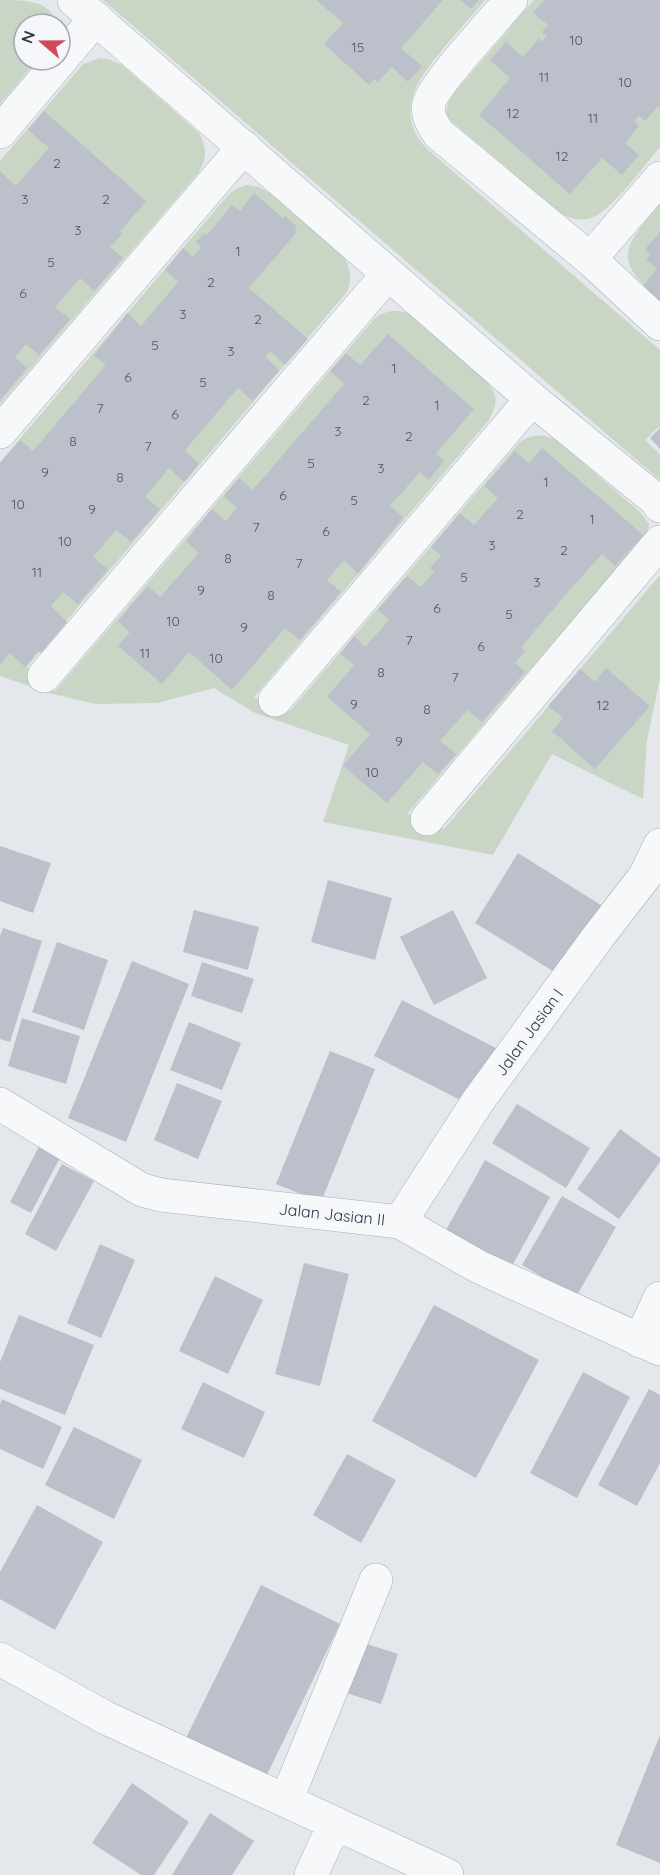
<svg xmlns="http://www.w3.org/2000/svg" width="660" height="1875" viewBox="0 0 660 1875" font-family="Quicksand,sans-serif">
<style>
.green{fill:#c9d6c5}
.building{fill:#bbc0ca}
.lines{fill:none;stroke-linecap:round;stroke-linejoin:round}
.street-casing{stroke:#a9aeb7;stroke-width:34}
.street{stroke:#f7f8fa;stroke-width:33}
.labels{text-anchor:middle;dominant-baseline:central;stroke-width:4.5;stroke-linejoin:round;paint-order:stroke}
.number-label{font-size:14px;fill:#4f5766}
.street-label{font-size:16px;fill:#2b3445;stroke:#f4f6f9}
</style>
<rect width="100%" height="100%" fill="#e4e7ec"/>
<!-- green -->
<path class="green" d="M0,0C23,0 52,0 55,23L24,24V60H37L0,104Z
M103,0H485C473,14 460,29 448,43C421,75 391,111 427,149L660,350V426L645,440L660,454V480Z
M534,0H660V147C646,163 610,213 591,218C581,221 572,219 563,215L451,121L446,114L448,103L454,93Z
M100,58L108,59L122,65L199,133C207,148 207,157 199,172L0,404V161L83,64Z
M247,185L259,187L270,193L343,256C351,268 352,278 347,292L27,667L55,691L374,319C386,311 395,308 409,314C428,329 490,375 495,395C497,405 493,413 488,421L254,697L290,711L518,444C531,433 545,433 559,442L641,513L649,524L648,531L407,814L444,829L660,575V678L647,741L643,799L552,754L493,855L323,822L349,745L255,713L214,688L157,703L95,704L49,693L0,676V462L229,194L236,189Z
M660,204V300C612,259 623,248 660,204Z"/>
<!-- building -->
<path class="building" d="M316,0H443L401,48L422,66L408,82L392,67L378,82L375,79L369,85L324,44L343,23Z
M460,0H479L471,9Z
M544,0H660V108L658,106L645,121L639,116L634,121L639,126L625,143L639,155L622,175L602,158L570,194L479,115L510,78L490,60L506,42L523,57L539,38L542,42L547,36L542,32L548,25L533,13Z
M44,111L146,201L120,232L122,234L110,247L123,258L94,291L80,278L55,307L70,319L39,355L26,344L15,357L27,368L0,400V171L16,186L49,148L28,130Z
M254,193L283,218L285,216L297,227L295,229L297,232L249,288L308,339L285,365L270,351L265,357L279,370L253,401L238,388L185,450L199,464L184,482L169,468L145,497L160,509L131,542L116,530L93,557L108,569L78,604L63,592L51,606L67,622L41,653L38,651L25,667L10,653L0,665V463L20,440L33,451L106,365L94,356L127,313L141,326L178,282L165,270L183,248L193,257L201,247L196,242L204,233L207,235L232,205L240,211Z
M660,232V299L658,301L642,287L657,269L646,259L650,255L645,249Z
M388,334L474,409L436,454L444,461L429,480L420,472L390,506L403,517L358,574L344,560L327,580L341,592L300,640L285,628L232,690L189,652L162,684L118,646L130,632L118,621L148,586L160,597L199,553L186,541L212,509L226,521L237,508L224,496L239,478L253,490L344,384L330,371L346,353L360,365Z
M660,428V449L650,438Z
M542,448L643,535L615,566L602,554L574,585L521,647L525,651L515,663L525,672L482,722L467,710L440,741L456,754L438,774L423,762L387,803L343,766L370,734L327,697L354,665L340,654L354,636L365,647L389,620L378,610L407,576L421,587L434,572L430,568L441,556L431,547L460,513L474,525L498,498L484,486L515,451L529,463Z
M606,668L650,706L595,769L552,731L563,718L548,706L580,669L595,682Z
M0,846L51,863L33,913L0,901Z
M518,853L604,907L561,976L475,923Z
M328,880L392,898L375,960L311,942Z
M194,910L259,927L248,970L183,952Z
M453,910L487,978L434,1005L400,937Z
M3,928L42,941L10,1042L0,1039V936Z
M57,942L108,960L84,1030L32,1012Z
M132,961L189,984L126,1142L68,1118Z
M202,962L254,979L242,1013L191,996Z
M402,1000L496,1048L468,1104L374,1056Z
M22,1018L80,1036L66,1084L8,1066Z
M189,1022L241,1043L222,1090L170,1070Z
M330,1051L375,1069L321,1202L276,1184Z
M177,1083L222,1101L198,1159L154,1140Z
M517,1104L590,1148L566,1188L492,1143Z
M620,1129L660,1158V1162L619,1219L577,1189Z
M42,1141L63,1152L31,1213L10,1202Z
M485,1160L550,1197L512,1266L446,1230Z
M62,1164L94,1181L56,1251L25,1234Z
M562,1196L616,1227L576,1297L522,1265Z
M100,1244L135,1260L101,1338L67,1323Z
M304,1263L349,1274L320,1386L275,1374Z
M215,1276L263,1300L228,1374L179,1351Z
M434,1305L539,1360L476,1478L372,1421Z
M19,1315L94,1345L65,1415L0,1389V1362Z
M583,1372L630,1397L577,1498L530,1473Z
M203,1382L265,1412L244,1458L181,1429Z
M649,1389L660,1395V1463L637,1506L598,1485Z
M2,1399L62,1427L43,1469L0,1449V1404Z
M74,1427L142,1460L114,1519L45,1485Z
M347,1454L396,1480L361,1543L313,1515Z
M37,1505L103,1542L55,1630L0,1599V1572Z
M261,1585L340,1624L265,1779L185,1740Z
M358,1641L398,1654L381,1704L340,1691Z
M660,1735V1863L616,1845Z
M132,1783L189,1822L154,1875H141L92,1843Z
M210,1813L254,1841L232,1875H172Z"/>
<g class="lines">
<!-- street casing -->
<g class="street-casing">
<path id="street" d="M74,0L532,399L656,500L660,506
M511,0C496,18 432,86 429,104C426,115 433,125 439,134L590,259L660,324
M0,132L96,18
M590,259L660,178
M0,432L244,147
M44,676L388,274
M275,700L532,399
M427,819L660,542
M0,1104L142,1190L161,1195L400,1222L479,1267L660,1349
M400,1222L478,1101L598,937L645,876L660,845
M640,1341L660,1298
M0,1659L106,1718L447,1875
M286,1801L376,1580
M311,1875L335,1823"/>
</g>
<!-- street -->
<use href="#street" class="street"/>
</g>
<g class="labels">
<!-- number labels -->
<g class="number-label">
<text x="576" y="40">10</text>
<text x="358" y="47">15</text>
<text x="544" y="77">11</text>
<text x="625" y="82">10</text>
<text x="513" y="113">12</text>
<text x="593" y="118">11</text>
<text x="562" y="156">12</text>
<text x="57" y="163">2</text>
<text x="25" y="199">3</text>
<text x="106" y="199">2</text>
<text x="78" y="230">3</text>
<text x="238" y="251">1</text>
<text x="51" y="262">5</text>
<text x="211" y="282">2</text>
<text x="23" y="293">6</text>
<text x="183" y="314">3</text>
<text x="258" y="319">2</text>
<text x="155" y="345">5</text>
<text x="231" y="351">3</text>
<text x="394" y="368">1</text>
<text x="128" y="377">6</text>
<text x="203" y="382">5</text>
<text x="366" y="400">2</text>
<text x="437" y="405">1</text>
<text x="100" y="408">7</text>
<text x="175" y="414">6</text>
<text x="338" y="431">3</text>
<text x="409" y="436">2</text>
<text x="73" y="441">8</text>
<text x="148" y="446">7</text>
<text x="311" y="463">5</text>
<text x="381" y="468">3</text>
<text x="45" y="472">9</text>
<text x="120" y="477">8</text>
<text x="546" y="482">1</text>
<text x="283" y="495">6</text>
<text x="354" y="500">5</text>
<text x="18" y="504">10</text>
<text x="92" y="509">9</text>
<text x="520" y="514">2</text>
<text x="592" y="519">1</text>
<text x="256" y="527">7</text>
<text x="326" y="531">6</text>
<text x="65" y="541">10</text>
<text x="492" y="545">3</text>
<text x="564" y="550">2</text>
<text x="228" y="558">8</text>
<text x="299" y="563">7</text>
<text x="37" y="572">11</text>
<text x="464" y="577">5</text>
<text x="537" y="582">3</text>
<text x="201" y="590">9</text>
<text x="271" y="595">8</text>
<text x="437" y="608">6</text>
<text x="509" y="614">5</text>
<text x="173" y="621">10</text>
<text x="244" y="627">9</text>
<text x="409" y="640">7</text>
<text x="481" y="646">6</text>
<text x="145" y="653">11</text>
<text x="216" y="658">10</text>
<text x="381" y="672">8</text>
<text x="455" y="677">7</text>
<text x="354" y="704">9</text>
<text x="603" y="705">12</text>
<text x="427" y="709">8</text>
<text x="399" y="741">9</text>
<text x="372" y="772">10</text>
</g>
<!-- street labels -->
<g class="street-label">
<text transform="translate(529 1032) rotate(-54)">Jalan Jasian I</text>
<text transform="translate(332 1214) rotate(6)">Jalan Jasian II</text>
</g>
</g>
<!-- north arrow -->
<g transform="translate(42 42) rotate(290)"><circle r="28" fill="#f4f6f9" stroke="#a4a8b1" stroke-width="1.5"/>
<path d="M0-4.5L10 22L0 15L-10 22Z" fill="#d1495b"/>
<text y="-9" font-size="16" font-weight="bold" text-anchor="middle" fill="#2b3445">N</text>
</g>
</svg>
